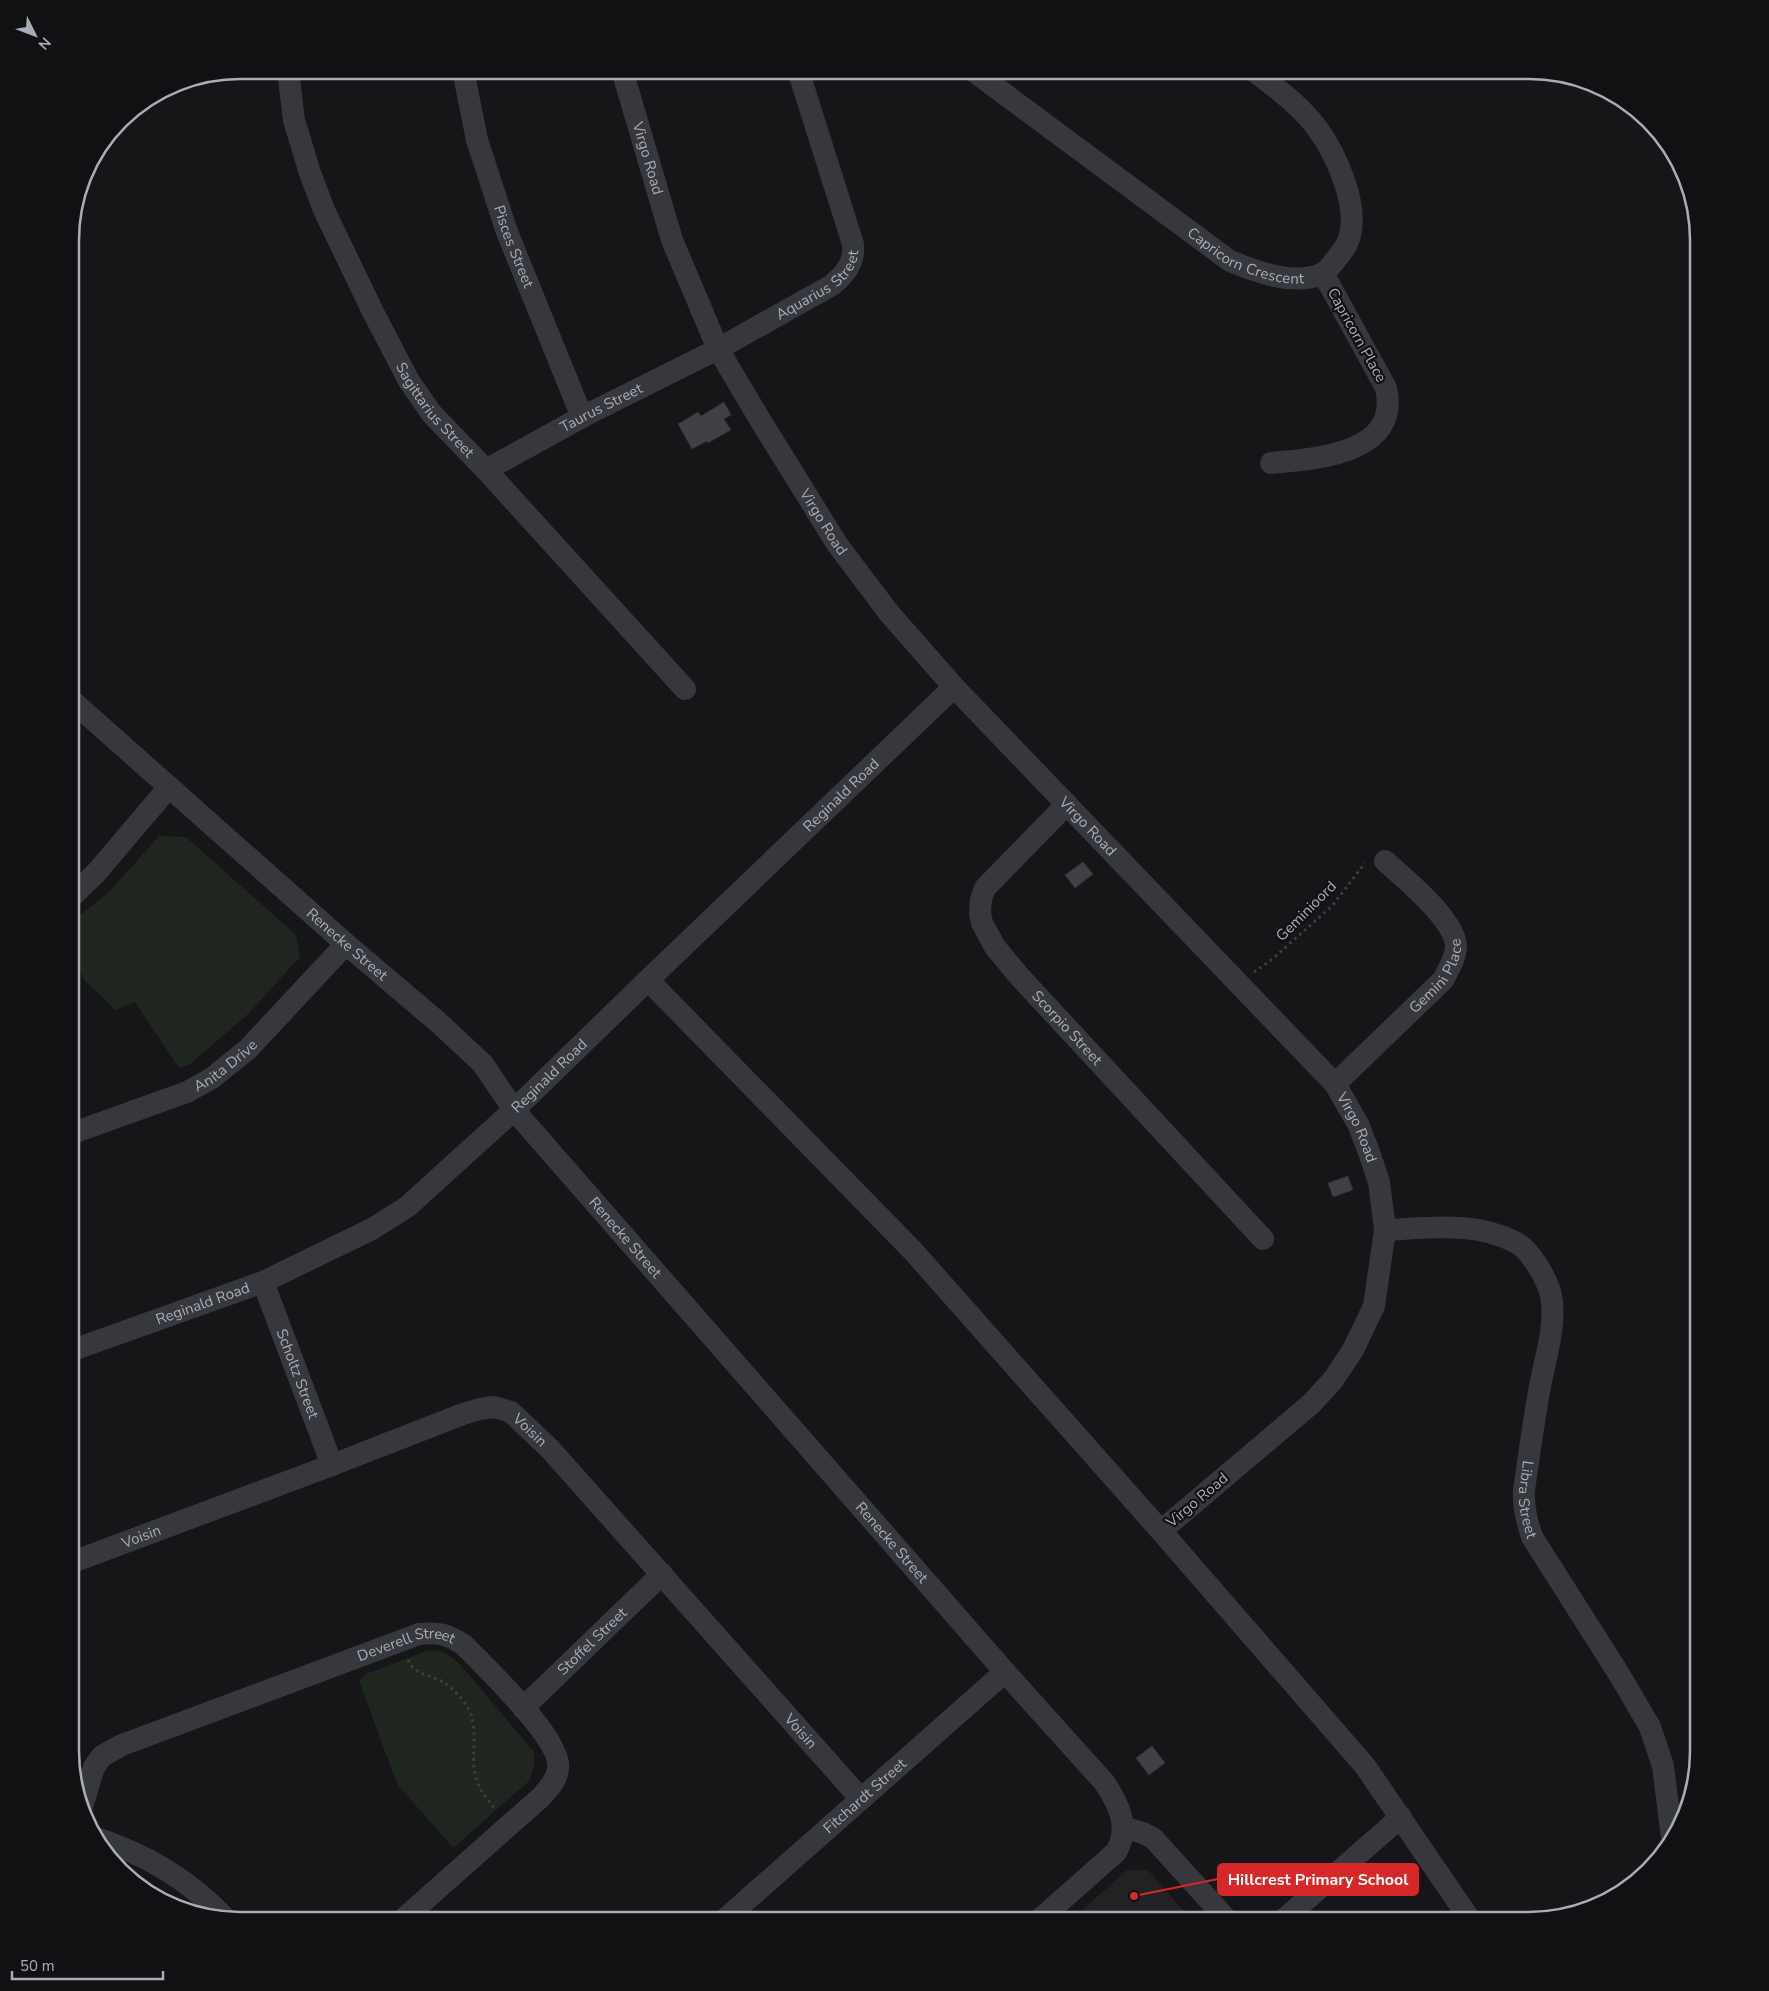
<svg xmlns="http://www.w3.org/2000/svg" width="1769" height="1991" viewBox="0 0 1769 1991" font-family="'Nunito Sans',sans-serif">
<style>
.built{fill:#222225}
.green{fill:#1e261f}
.building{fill:#404145;stroke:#303034}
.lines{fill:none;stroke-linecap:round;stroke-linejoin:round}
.path{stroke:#3d3f44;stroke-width:3;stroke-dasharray:2.5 4;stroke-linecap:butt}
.minor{stroke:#37383d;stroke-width:22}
.labels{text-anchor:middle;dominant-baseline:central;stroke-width:4.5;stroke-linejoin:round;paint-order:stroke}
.street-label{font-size:15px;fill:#a8adb8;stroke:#111113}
.rim{fill:none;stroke:#a8adb8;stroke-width:2.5}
.leader{fill:none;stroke:#d62828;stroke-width:2}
.callout-dot{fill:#d62828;stroke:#111113;stroke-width:2}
.callout{fill:#d62828;stroke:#d62828;stroke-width:2}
.callout-label{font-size:16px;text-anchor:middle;font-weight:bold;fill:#fff}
</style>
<rect width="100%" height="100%" fill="#161618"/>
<!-- built -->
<path class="built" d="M1127,1870H1148L1193,1921H1070Z
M131,1876L148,1884L173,1905L165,1903Z"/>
<!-- green -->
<path class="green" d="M159,836L186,837L296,935L300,957L248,1014L189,1065L179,1068L135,1002L116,1010L86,982L70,956V923L109,892Z
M439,1650L448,1655L459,1663L534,1752C535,1764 534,1772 528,1782L453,1848L397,1784L359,1681L366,1674L427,1651Z"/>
<!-- building -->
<path class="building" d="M724,402L731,415L724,419L731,430L708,443L707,441L692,449L678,424L698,412L701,416Z
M1083,862L1093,874L1075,888L1065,875Z
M1348,1176L1353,1190L1333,1197L1328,1183Z
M1152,1746L1165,1763L1149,1775L1136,1758Z"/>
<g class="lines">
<!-- path -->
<path class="path" d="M1254,972L1270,961L1332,906L1365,863
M408,1660C414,1674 431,1675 443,1682C453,1688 463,1699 469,1710C478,1729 472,1747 474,1767C475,1784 485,1797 496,1810"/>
<!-- minor -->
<g class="minor">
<path id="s1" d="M288,70L294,120L310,173L324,210L373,312L409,381L432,414L486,470L685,689"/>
<path id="s2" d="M463,70L477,140L507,232L582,417"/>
<path id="s3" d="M622,70L672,240L718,349L759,418L837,544L889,613L954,687L1335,1084L1358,1124L1369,1152L1379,1182L1385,1230L1374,1306L1353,1350L1333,1380L1312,1403L1161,1531"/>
<path id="s4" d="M972,70L1230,261C1257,272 1293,286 1322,274C1328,271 1333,263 1337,258C1343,251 1348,244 1350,235C1358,203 1336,154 1317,128C1300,105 1276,88 1253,70"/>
<path d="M1271,463C1316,459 1401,454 1386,388L1323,273"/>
<path id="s5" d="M486,470L582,417L718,349L832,285C845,274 855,263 853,244L798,70"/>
<path id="s6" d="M70,699L346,944L439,1023L483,1064L514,1110L1005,1672L1104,1782C1118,1803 1131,1827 1116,1852L1038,1921"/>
<path id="s7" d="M1067,804L985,888L981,899L980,913L982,923L995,947L1019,976L1263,1239"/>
<path d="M70,898L96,873L169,787"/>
<path d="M648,980L913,1251L1161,1531L1365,1766L1471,1921"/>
<path id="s8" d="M1335,1084L1443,980C1448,970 1455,960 1456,948C1457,921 1404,878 1385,861"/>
<path id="s9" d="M70,1134L187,1092L212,1078L248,1049L346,944"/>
<path id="s10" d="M1385,1230C1429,1228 1474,1221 1515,1242C1530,1249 1547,1279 1551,1295C1557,1326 1544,1361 1539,1392C1533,1425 1529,1457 1524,1490C1523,1507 1527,1521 1532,1537L1619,1674L1650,1727L1663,1766L1672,1838"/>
<path id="s11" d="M263,1282L332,1465"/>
<path id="s12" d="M70,1351L263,1282L372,1229L407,1207L514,1110L648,980L954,687"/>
<path id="s13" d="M70,1563L332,1465L463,1414L480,1409L494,1407L511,1412L550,1449L861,1799"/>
<path id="s14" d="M523,1708L662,1574"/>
<path id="s15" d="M81,1810L94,1767L102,1756L122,1745L419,1634C439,1632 447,1634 464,1645C485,1667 563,1740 558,1769C557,1781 547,1790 540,1798L401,1921"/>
<path d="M1123,1827L1143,1833L1153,1838L1228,1921"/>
<path d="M96,1838C145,1854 189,1880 224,1917"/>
<path id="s16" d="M723,1921L1005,1672"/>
<path d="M1282,1921L1401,1817"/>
</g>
</g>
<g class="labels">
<!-- street labels -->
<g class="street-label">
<text stroke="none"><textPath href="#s3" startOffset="92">Virgo Road</textPath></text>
<text stroke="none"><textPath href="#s2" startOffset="184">Pisces Street</textPath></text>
<text stroke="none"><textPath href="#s4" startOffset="334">Capricorn Crescent</textPath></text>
<text stroke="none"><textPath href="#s5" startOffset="382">Aquarius Street</textPath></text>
<text transform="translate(1357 335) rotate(61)">Capricorn Place</text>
<text stroke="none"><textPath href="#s5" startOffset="131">Taurus Street</textPath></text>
<text stroke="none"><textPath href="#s1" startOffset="375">Sagittarius Street</textPath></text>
<text stroke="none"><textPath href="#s3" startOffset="498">Virgo Road</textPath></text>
<text stroke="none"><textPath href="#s12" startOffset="966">Reginald Road</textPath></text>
<text stroke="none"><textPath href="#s3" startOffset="902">Virgo Road</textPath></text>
<text transform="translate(1306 911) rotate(-45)">Geminioord</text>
<text stroke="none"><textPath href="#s6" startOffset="370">Renecke Street</textPath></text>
<text stroke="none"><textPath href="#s8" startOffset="150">Gemini Place</textPath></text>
<text stroke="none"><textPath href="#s7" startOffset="289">Scorpio Street</textPath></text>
<text stroke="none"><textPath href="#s9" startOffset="171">Anita Drive</textPath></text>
<text stroke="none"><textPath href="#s12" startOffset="561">Reginald Road</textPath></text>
<text stroke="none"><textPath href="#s3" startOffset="1308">Virgo Road</textPath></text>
<text stroke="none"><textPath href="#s6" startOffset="776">Renecke Street</textPath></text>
<text stroke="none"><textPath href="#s12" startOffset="141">Reginald Road</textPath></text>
<text stroke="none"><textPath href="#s11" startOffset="98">Scholtz Street</textPath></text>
<text stroke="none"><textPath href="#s13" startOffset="496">Voisin</textPath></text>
<text stroke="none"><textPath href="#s10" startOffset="405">Libra Street</textPath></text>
<text transform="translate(1197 1500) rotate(-40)">Virgo Road</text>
<text stroke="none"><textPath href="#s13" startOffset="76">Voisin</textPath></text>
<text stroke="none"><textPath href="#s6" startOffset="1181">Renecke Street</textPath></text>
<text stroke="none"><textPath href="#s14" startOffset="96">Stoffel Street</textPath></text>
<text stroke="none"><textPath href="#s15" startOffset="384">Deverell Street</textPath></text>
<text stroke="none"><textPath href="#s13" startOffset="901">Voisin</textPath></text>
<text stroke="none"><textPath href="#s16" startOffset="189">Fitchardt Street</textPath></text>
</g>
</g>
<!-- crop -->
<path d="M0 0H1769V1991H0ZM240 79H1529A161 161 0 0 1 1690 240V1751A161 161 0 0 1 1529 1912H240A161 161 0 0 1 79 1751V240A161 161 0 0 1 240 79Z" fill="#111113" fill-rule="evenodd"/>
<path class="rim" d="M240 79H1529A161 161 0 0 1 1690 240V1751A161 161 0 0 1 1529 1912H240A161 161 0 0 1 79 1751V240A161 161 0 0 1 240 79Z"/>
<!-- callouts -->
<path class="leader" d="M1134 1896L1218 1879"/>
<circle class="callout-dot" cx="1134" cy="1896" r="5"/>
<rect class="callout" x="1218" y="1864" width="200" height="31" rx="5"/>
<g class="callout-label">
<text x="1318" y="1885">Hillcrest Primary School</text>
</g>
<!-- north arrow -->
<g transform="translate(35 35) rotate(132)" stroke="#111113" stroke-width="4" paint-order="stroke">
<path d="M0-4L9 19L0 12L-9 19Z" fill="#a8adb8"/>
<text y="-8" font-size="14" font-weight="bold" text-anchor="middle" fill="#a8adb8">N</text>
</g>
<!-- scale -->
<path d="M12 1971v8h151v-8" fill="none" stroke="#a8adb8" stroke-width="2.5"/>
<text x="20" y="1971" font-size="15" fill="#a8adb8" stroke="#111113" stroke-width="4" paint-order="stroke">50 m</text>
</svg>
